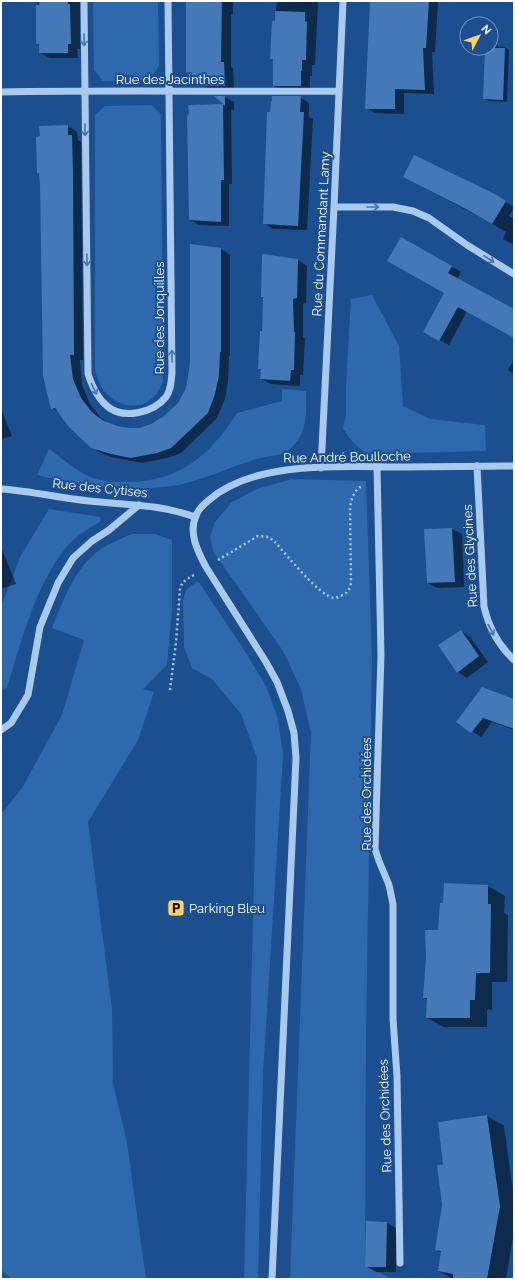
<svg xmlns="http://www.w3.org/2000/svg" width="515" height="1280" viewBox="0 0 515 1280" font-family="Raleway,sans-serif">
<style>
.green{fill:#2e69ad}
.shadow{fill:#0007}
.building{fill:#4478b7}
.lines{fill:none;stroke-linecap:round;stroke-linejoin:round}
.path{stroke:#a9c9ee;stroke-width:2.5;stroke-dasharray:2 3;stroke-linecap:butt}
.minor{stroke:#a9c9ee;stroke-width:7}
.oneway{stroke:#4674ac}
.labels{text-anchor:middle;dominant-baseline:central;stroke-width:4;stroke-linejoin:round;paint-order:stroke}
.street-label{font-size:13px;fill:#fff;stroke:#1b4f8f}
.poi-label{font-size:13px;fill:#fff;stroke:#1b4f8f;text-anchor:start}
</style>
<rect width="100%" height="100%" fill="#1b4f8f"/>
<!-- green -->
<path class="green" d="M93,1H158L159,66L149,81H103L94,70Z
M151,105L161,114L163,381C160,389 156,396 149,401C136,410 116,405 106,393C100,387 98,379 95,371V115L105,106Z
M372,295L399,346L403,406L430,419L485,425L486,451L367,454C357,447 349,439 343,428L346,415V385L351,299Z
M282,389L306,391C306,409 308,428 296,443C283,459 270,454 253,460C228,468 203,480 178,485C134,493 80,486 37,475L49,449C63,459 77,472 93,478C104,482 117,482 129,482C180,481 210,455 237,413L282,401Z
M292,479L366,481L372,660L366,1036L365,1266L393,1279H290L311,733L301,689L283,651L213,551L210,537L215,522L232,502L257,489Z
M49,509L100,517L101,521C88,529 74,537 65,549C35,587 21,642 7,688L1,690V607L20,557Z
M131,534H155L172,540V610L167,665L143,689L154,692L138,740L88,822L112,1009L113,1083L127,1143L146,1279H12L1,1270V814L22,788L62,715L84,640L52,628C64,599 74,568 101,549C110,543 121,539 131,534Z
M198,581L243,648L266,686L278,719L283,756L263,1074L258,1279H244L257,758L241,714L212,679L192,668L184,647L183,600L186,590Z"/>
<!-- shadow -->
<path class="shadow" d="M37,1H80V49H77L78,58H50L40,53V45L37,44Z
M187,1H233V14H231V67L233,68L234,91H213L203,85Z
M277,1H318L315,65H312V76H310V91H283L274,86V60L271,58Z
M371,1H436L438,2L435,52H432L434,94L404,93V114L375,113L366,108Z
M491,46L505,47L509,50L507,102L489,101L484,99L486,48H491Z
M217,97H225L234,102V110L231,109L232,184H229V226L199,225L190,220L189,106L225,105Z
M300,97L309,103V117L313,119L307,230L273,229L264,223Z
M68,126L77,132L78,140L81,142L83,360H80L82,385L90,404L100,417L108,423L130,429L145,427L165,417L174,409L182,397L188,383L221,249L230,255V356H229L228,381L225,399L217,418L181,453L167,458L142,463L111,457L101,453L91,447L59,412L52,408Z
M413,182L497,197L507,203L514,207L509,216L514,219V245L503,239L506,232L489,222Z
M401,238L461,272L457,279L514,310V337L467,311L449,345L424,332L446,293Z
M298,260L307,266L306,303L303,304V338H305L303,375H300V386L271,384L261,379L262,370L259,368L264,298L262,297Z
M514,359V374L508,370Z
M1,409L12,436L1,439Z
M452,529L462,534L464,587L437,588L428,583Z
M1,547L16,584L1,589Z
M461,631L470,637L488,662L467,678L458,672Z
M514,700V730L492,722L481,737L458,722Z
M488,886L505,896L504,913L508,915L507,982H492V1010L487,1009V1027H444L427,1018L428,1000L424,998L439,931Z
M487,1116L504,1126L514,1199V1231L506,1279H453L439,1271L442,1253L436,1249L443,1205Z
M387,1223L396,1228V1272H376L366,1266Z"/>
<!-- building -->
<path class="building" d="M39,1H68V4H70L71,44H68V53H39V44H36V5H39Z
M186,1H222L221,62H224L225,86H203L186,72Z
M370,1H429L426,48H423L425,90L395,89V109H365Z
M275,11L305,12V22L307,21L306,60H302V71H301V86H273V59H270L272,21H275Z
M485,48H505L503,100L483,99Z
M214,96H225V106L223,104L224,180H221V222L189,220L187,117L189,113L188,105L223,104Z
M272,96H301L300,112H304L298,226L263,224L267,112H270L271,101H272Z
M68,125V135H72L73,173L74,355H70L73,379L81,398L91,411L98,417L104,421L118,426L130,428H139L151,424L164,416L178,403L185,390L187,383L190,363V244L221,248V352H220L219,375L215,394L208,413L171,448L157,453L131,458L111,454L91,448L68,426L55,408L51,409L47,393L43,375L40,184L39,173H37L36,137L40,136L39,126Z
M414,155L495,194L506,201L492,224L466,209L403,177Z
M401,237L452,266L448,273L514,309V338L458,307L439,341L423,332L444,293L387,261Z
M262,254L298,259L297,298L293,299L294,332H295L294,370H291L290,381L260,379L261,369H258L260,331H262L263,297H261Z
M452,528L455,582L427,583L424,529Z
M461,630L479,656L457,673L438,645Z
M482,687L514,699V729L483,718L471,733L456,722Z
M444,883L488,885V904H491L490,973H476L475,1000H470V1018H426L427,998H423L426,957L425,930H438L440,903H443Z
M487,1115L500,1206L487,1279H453V1274L438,1271L441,1251L435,1250L442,1205L437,1165H443L438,1122Z
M366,1221L387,1222L386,1267H365Z"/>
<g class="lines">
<!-- path -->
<path class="path" d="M218,560L258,536L269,537L275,542C286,554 319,596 334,598C337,598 340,596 343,595C348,592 350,589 351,583L350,506C352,498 354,490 362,486
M170,690L176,642L180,589C182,581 187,579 194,575"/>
<!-- minor -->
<path class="minor" d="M84,1L88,374C92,386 97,398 107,406C123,420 153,413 166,397C171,390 171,382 172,373L168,1
M1,92C113,90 226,92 339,91
M334,207H393L413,211L429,218L467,245L514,274
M477,466L484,607C489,628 498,645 514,660
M377,467L381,655L375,849L379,861L389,885L393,904V1019L397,1076L400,1263
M321,468L334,207L343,1
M1,489C31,491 60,498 89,501C126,505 159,504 195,517
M1,730L11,723L28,695L40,627L58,583L73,558L92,541L109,530L139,505
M272,1279L296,758L294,733L288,711L277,682L266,662L206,567C198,552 188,533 196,516C198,509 204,504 209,500C256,459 346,467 405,467C441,467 478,466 514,466"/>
</g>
<!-- one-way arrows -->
<defs><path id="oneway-shaft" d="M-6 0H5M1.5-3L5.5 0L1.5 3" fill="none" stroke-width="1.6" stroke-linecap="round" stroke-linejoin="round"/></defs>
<g class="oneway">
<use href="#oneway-shaft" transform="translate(84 40) rotate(89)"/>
<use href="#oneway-shaft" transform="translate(85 130) rotate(89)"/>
<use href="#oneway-shaft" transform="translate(373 207)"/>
<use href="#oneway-shaft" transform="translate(489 259) rotate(33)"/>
<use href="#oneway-shaft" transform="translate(87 260) rotate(89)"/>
<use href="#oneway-shaft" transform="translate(172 356) rotate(-91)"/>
<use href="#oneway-shaft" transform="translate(94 389) rotate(65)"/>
<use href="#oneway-shaft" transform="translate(491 630) rotate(63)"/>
</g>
<!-- icons -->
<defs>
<g id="parking-square" transform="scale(0.9)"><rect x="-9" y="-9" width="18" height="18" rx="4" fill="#ffd166" stroke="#1b4f8f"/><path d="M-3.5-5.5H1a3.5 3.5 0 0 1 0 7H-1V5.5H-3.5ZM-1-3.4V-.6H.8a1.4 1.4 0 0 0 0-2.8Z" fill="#111"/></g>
</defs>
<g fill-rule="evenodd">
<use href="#parking-square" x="176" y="908"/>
</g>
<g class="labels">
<!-- street labels -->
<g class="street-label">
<text x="170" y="79">Rue des Jacinthes</text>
<text transform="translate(321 234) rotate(-87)">Rue du Commandant Lamy</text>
<text transform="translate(159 318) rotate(-90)">Rue des Jonquilles</text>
<text transform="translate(347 457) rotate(-1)">Rue André Boulloche</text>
<text transform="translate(100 488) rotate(6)">Rue des Cytises</text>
<text transform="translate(470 556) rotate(-93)">Rue des Glycines</text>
<text transform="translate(366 794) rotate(-90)">Rue des Orchidées</text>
<text transform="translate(385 1116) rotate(-92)">Rue des Orchidées</text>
</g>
<!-- poi labels -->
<g class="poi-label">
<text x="189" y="908">Parking Bleu</text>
</g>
</g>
<!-- border -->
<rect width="515" height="1280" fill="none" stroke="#ffffff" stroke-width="4"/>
<!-- north arrow -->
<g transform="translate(479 36) rotate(49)"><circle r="19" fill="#1b4f8f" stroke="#7695bc"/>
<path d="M0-3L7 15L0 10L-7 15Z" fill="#ffd166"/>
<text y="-6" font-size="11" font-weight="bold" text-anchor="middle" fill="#ffffff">N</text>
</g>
</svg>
